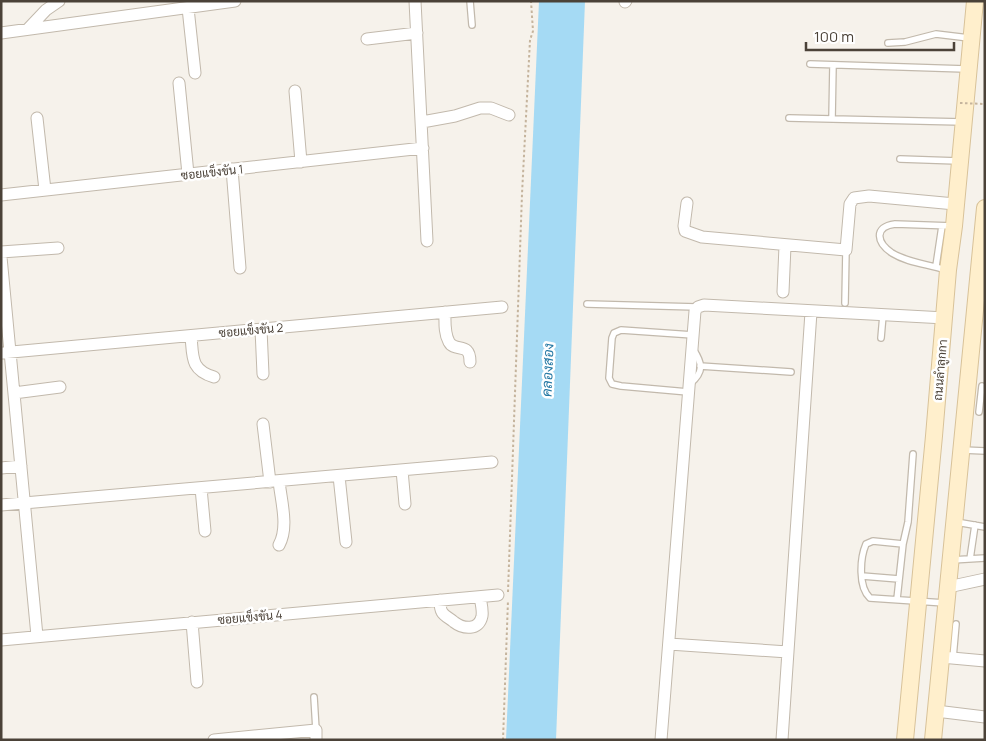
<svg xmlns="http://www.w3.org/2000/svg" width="986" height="741" viewBox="0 0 986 741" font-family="Manrope,Sarabun,sans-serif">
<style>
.water{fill:#a5daf4}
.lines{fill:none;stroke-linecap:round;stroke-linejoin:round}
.service-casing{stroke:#c2b9ac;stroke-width:8}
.minor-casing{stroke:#c2b9ac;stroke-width:13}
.secondary-casing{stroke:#d8c299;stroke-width:18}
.path{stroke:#c5b49d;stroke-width:2;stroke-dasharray:2.5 2.5;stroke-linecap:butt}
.service{stroke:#fff;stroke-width:5.5}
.minor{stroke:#fff;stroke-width:11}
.secondary{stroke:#ffefcc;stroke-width:16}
.path-bridge{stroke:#c5b49d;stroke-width:2;stroke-dasharray:2.5 2.5;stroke-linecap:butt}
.labels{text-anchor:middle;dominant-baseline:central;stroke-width:5;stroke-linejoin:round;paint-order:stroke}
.street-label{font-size:12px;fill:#4b4238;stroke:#fff}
.water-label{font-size:14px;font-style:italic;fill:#2679a4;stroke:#fff}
</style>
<rect width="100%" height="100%" fill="#f6f2eb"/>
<!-- water -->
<path class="water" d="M539,1H585L556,740H506Z"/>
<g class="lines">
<!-- service casing -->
<g class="service-casing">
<path id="service" d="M470,1L472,25
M888,43L905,42L936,34L969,38
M810,64L966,69
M789,118L963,122
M832,119L833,65
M900,159L958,161
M936,266L942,226
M946,270C928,264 908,263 892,253C877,243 873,227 895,224L953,226
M845,303L846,250
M587,304L697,307
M881,338L883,315
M700,366L791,372
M690,384C704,372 703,364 693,349
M688,392L621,386L612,384L609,378L612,338L614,333L621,330L693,335
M979,412L982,386
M963,450L985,451
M956,522L985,527
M903,544L908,522L913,454
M970,559L975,525
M952,560L985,558
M862,576L899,579
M897,599L903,544L873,541L866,544C860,558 858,587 870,598L945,603
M953,658L956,624
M314,697L316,730"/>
</g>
<!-- minor casing -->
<g class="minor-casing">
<path id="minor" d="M415,1L427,241
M625,2L626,1
M188,8L195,73
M28,29L46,10L59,1
M1,33L235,1
M367,39L417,33
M179,83L188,174
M295,91L301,162
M37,118L45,190
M422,122L455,116L480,108H491L509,115
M232,169L240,268
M1,195L423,148
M687,203L684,226L685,231L702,237L846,250L850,204L854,198L869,196L955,204
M1,252L58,248
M1,257L37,636
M783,292L785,246
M445,312C445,322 444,333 449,342C455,353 470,341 470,362
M261,329L263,374
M191,336C193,356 190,370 214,377
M1,353L502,307
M14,393L60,387
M263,424L270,482
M1,468L21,466
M402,470L405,504
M339,476L346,542
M279,481C281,501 289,527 279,545
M201,488L205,531
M1,505L492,462
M948,587L985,579
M440,600C440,603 440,609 442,612C444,616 451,619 454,622C463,629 479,631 482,616C483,610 481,603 480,597
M192,622L197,682
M1,640L498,595
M669,644L788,652
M941,657L985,661
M936,711L985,717
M214,740L316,730V740
M661,740L695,311L698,307L704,305L945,318
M782,740L811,312"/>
</g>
<!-- secondary casing -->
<g class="secondary-casing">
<path id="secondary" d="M905,740L934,436L948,270L954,226L975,1
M933,740L985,208"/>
</g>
<!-- path -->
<path class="path" d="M508,592L522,194L530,40L533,31L531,1
M503,740L508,600"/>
<!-- service -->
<use href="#service" class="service"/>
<!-- minor -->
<use href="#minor" class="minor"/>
<!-- secondary -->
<use href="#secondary" class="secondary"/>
<!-- path-bridge -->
<path class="path-bridge" d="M960,103L985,104"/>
</g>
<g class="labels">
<!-- street labels -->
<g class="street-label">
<text transform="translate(212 172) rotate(-6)">ซอยแข็งขัน 1</text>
<text transform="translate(251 330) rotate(-5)">ซอยแข็งขัน 2</text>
<text transform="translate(940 370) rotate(-85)">ถนนลำลูกกา</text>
<text transform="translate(250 617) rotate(-5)">ซอยแข็งขัน 4</text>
</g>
<!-- water labels -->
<g class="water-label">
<text transform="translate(547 370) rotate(-88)">คลองสอง</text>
</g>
</g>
<!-- border -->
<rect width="986" height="741" fill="none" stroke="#4b4238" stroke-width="5"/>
<!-- scale -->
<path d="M806 42v8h148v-8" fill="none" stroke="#4b4238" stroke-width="2.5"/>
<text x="814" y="42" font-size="15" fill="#4b4238" stroke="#ffffff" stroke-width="4" paint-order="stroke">100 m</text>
</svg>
